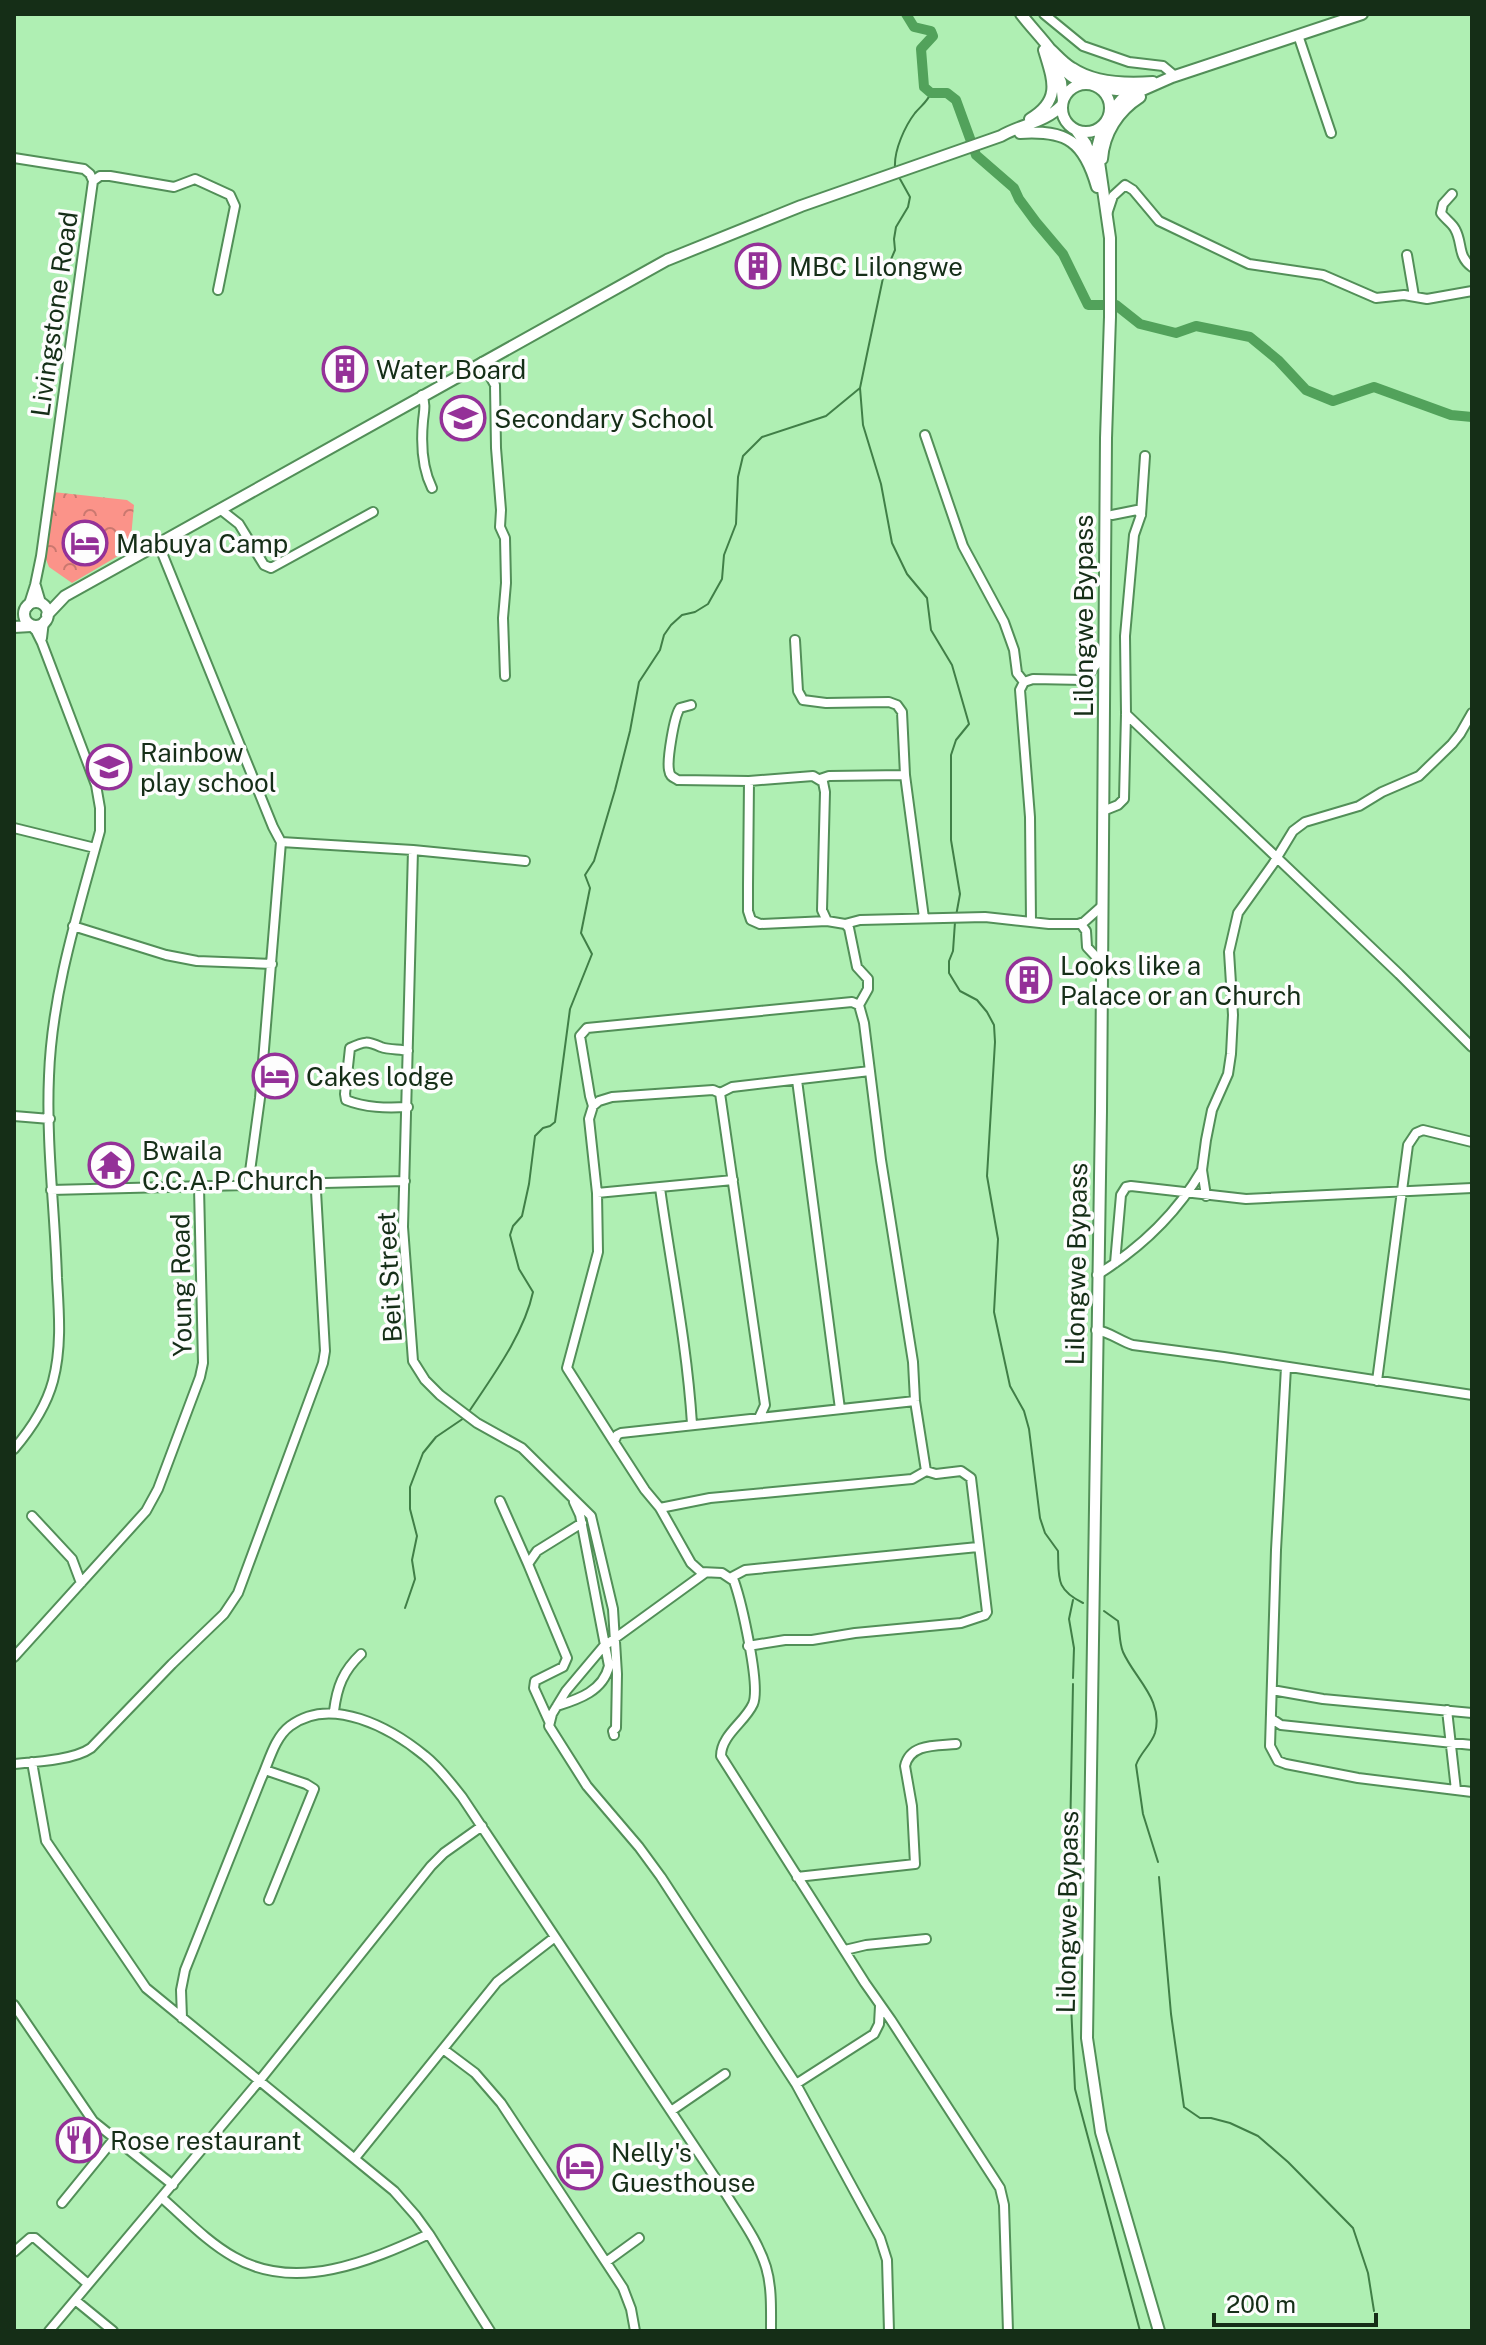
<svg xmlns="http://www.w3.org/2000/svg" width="1486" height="2345" viewBox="0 0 1486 2345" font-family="'Public Sans',sans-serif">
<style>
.forest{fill:url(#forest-crowns)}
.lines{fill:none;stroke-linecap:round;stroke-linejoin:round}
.stream{stroke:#407f47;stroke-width:2}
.river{stroke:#52a25b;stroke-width:10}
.minor-casing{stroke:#528f58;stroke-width:12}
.major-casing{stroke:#528f58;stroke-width:14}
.minor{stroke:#fff;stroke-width:8}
.major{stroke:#fff;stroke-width:10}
.labels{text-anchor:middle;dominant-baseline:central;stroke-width:7;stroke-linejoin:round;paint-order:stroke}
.poi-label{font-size:26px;fill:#152e17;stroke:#fdfdfd;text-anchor:start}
.street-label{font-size:26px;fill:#152e17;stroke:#fdfdfd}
</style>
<defs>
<pattern id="forest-crowns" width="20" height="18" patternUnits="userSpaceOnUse" patternTransform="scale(2)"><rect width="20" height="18" fill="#fb9389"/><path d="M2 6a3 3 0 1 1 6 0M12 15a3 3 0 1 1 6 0" fill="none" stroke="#ca786f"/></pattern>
</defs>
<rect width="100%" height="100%" fill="#afefb3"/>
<!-- forest -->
<path class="forest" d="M53,492L127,500L134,505L130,549L72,583L49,567L45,557Z"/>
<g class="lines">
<!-- stream -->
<path class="stream" d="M895,167C894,150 905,126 915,113C922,105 927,102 931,93
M900,179L910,197L908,207L896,227L894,239L895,250L883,278L867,354L860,388L863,425L881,484L892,543L907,574L927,598L931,630L952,665L969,724L956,740L951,755V840L960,894L956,916
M955,922L953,951L949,961V973L960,991L977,1000L987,1012L994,1025L995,1042L987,1176L998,1239L994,1312L1010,1386L1024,1411L1029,1429L1040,1518L1045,1533L1058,1551C1059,1578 1055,1589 1083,1603
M468,1413C492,1377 524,1334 533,1292L519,1269L510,1235L513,1226L522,1216L529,1184L535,1136L543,1128L550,1126L555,1122L570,1009L592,954L581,933L590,888L585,875L594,861L615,790L630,731L639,682L660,650L664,635L671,625L682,615L695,612L708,604L722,579L724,555L736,524L738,477L743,456L762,437L826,416L860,388
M1073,1600L1069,1619L1074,1648L1073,1678
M405,1608L415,1579L412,1560L417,1536L410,1509V1487L423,1453L436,1437L464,1418
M1104,1611L1118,1621C1120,1632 1119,1642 1123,1652C1135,1679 1164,1700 1155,1733C1151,1745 1140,1753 1136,1765L1143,1814L1158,1862
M1073,1684L1068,1941L1075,2089L1140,2331
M1159,1877L1171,2014L1184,2107L1200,2118H1211L1230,2123L1258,2136L1288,2162L1353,2228L1368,2273L1374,2311"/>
<!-- river -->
<path class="river" d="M906,14L914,27L931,31L933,36L921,49L924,87L931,93H947L956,100L976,155L1014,188L1019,199L1036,222L1063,254L1088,305H1116L1140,324L1176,333L1196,326L1250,337L1278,360L1306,390L1333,401L1374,387L1451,415L1472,417"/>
<!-- minor casing -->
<g class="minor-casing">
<path id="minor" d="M1044,14L1083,46L1129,62L1163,66L1175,76
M1298,35L1331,133
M14,158L84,169L90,174L93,181L41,556L35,585L28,607
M93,181L100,176H110L174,187L195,179L230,195L235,206L218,290
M1452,194L1443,204L1441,213C1445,219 1452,223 1455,229C1463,243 1457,256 1472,267
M1107,214L1113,196L1125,185L1133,190L1159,221L1249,264L1323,275L1376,298L1404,295L1427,299L1472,291
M1407,255L1414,296
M482,362L495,385L496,448L501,510L500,527L505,538L506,583L503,618L505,676
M422,395C426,405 424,411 423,421C421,443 422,468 432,488
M925,435L963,546L1004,622L1014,650L1017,673L1024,682
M220,509L239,524L264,565L271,568L373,512
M1112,515L1137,510L1141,515
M158,543L273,827L281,842L260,1098L248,1186
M36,586L41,603
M42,638L44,621
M795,640L798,691L803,700L826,703L889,702L897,705L902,712L905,775L924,918
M691,705L680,708C674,716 667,760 669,770C670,777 673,777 678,780L749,781L813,776L823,782L825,792L822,910L827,921
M1126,714L1399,974L1472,1047
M820,779L829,776L905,775
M749,781L748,885V911L751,920L760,924L827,921L845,924L849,928L857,967L868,979V989L859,1005L864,1023L881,1160L913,1362L915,1401L926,1471
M1103,811L1118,805L1124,799L1126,714L1125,636L1134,535L1141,515L1145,456
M14,828L95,848
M281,842L413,850L403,1227L413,1361L425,1380L440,1395L477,1423L522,1448L591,1516L613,1609L617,1674L616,1728L613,1731L614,1735
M413,850L525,861
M1031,922L1030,817L1020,690L1024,682L1033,679L1084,680L1104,655
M845,924L860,920L985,917L1049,924H1078L1084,922L1102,906
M1081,924L1086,931L1087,947L1101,962
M73,926L166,955L197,961L272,964
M797,1080L840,1409
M720,1093L765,1405L759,1418
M593,1106L590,1096L580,1036L587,1028L852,1002L859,1005
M408,1107C386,1108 366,1108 346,1100L345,1094L350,1048C365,1041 367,1041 381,1047C389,1050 400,1049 408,1051
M14,1116L50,1119
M660,1188C671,1267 687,1344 692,1424
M51,1190L405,1181
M597,1193L733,1180
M1206,1196L1202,1170L1206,1140L1212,1110L1228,1074L1231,1054L1233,1015L1229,952L1238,913L1273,864L1293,831L1305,822L1359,806L1382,792L1419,776L1452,744L1460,734L1472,713
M1115,1263L1121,1195L1126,1187L1131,1186L1246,1199L1472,1188
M1097,1275C1139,1249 1177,1213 1202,1170
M1096,1330C1110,1332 1120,1341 1133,1345L1224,1357L1472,1395
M1286,1367L1276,1550L1270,1746L1278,1761L1286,1764L1358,1778L1472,1792
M1377,1381L1408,1145L1416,1133L1423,1130L1472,1142
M915,1401L621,1433L617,1435L614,1442L645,1490L660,1508L691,1563L701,1572L722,1573L734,1581C741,1601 761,1686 753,1704C745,1722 721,1735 721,1756L865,1983L891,2020L1000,2188L1004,2205L1008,2331
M614,1442L567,1368L598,1252L597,1193L589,1119L593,1106L599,1101L612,1097L713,1090L720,1093L732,1087L870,1071
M14,1449C31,1429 46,1407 53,1381C62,1347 59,1312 57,1278C55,1211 46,1143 49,1076C52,992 78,912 100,831V808L96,785L42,643L36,631L31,626
M500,1501L528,1564
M660,1508L710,1498L912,1479L926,1471L936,1474L961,1471L971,1478L987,1612L985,1615L961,1623L855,1633L812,1640H785L748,1646
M32,1516L72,1559L81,1583
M705,1573L603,1647L566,1691L552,1714L549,1726L587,1786L639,1847L661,1877L796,2084L880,2238L887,2260L889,2331
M730,1578L745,1570L978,1547
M14,1657L146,1511L158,1489L200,1377L203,1363L199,1187
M1272,1690L1323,1699L1472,1713
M557,1706C579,1699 603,1691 609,1666L580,1515L574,1502
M1447,1710L1456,1790
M334,1711C337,1687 343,1671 361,1654
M1272,1719L1281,1725L1472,1745
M549,1721L534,1688L535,1681L563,1667L567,1658L528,1564L537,1551L582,1523
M32,1762L46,1841L146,1988L394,2191L416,2216L429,2234L490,2331
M14,1764C35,1762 74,1760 91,1748L172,1664L224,1614L238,1593L323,1363L325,1351L316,1191L308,1184
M265,1770L306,1784L314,1789L269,1900
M797,1877L915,1864L912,1806L905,1766C910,1743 937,1746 956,1744
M845,1950L866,1945L926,1939
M14,2005L93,2121L173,2185
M182,2018L181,1990L185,1970L261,1779C269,1762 274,1738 290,1726C331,1695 391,1728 425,1756C439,1767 450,1782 462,1797L726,2194C740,2217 758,2241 766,2267C772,2287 771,2310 771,2331
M443,2049L475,2073L501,2103L623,2288L631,2309L635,2331
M796,2084L874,2034L879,2024L880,2006
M671,2111L725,2074
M355,2158L497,1982L555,1937
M162,2198C185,2218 207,2242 234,2257C296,2293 370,2261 429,2234
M62,2203L114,2139
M14,2252L30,2238H35L88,2284
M606,2262L639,2238
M75,2300L113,2331
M49,2331L260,2080L431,1866L444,1853L482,1826"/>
</g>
<!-- major casing -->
<g class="major-casing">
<path id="major" d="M1021,14C1030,26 1041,37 1050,49C1061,65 1066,78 1086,83
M1048,47C1056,54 1063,63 1072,68C1094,83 1127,84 1153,82
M1054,67L1061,82L1063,101
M1062 108a24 24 0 1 1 48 0a24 24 0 1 1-48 0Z
M1100,88L1117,90L1135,87
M1110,113L1122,99L1172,77L1362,14
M1030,119C1062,100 1053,80 1044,50
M1103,125L1097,148L1110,238V317L1106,438L1101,1111L1087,2038L1101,2132L1159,2331
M1076,130L1086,144L1094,164
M1020,133C1067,130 1084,141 1097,187
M1102,159C1104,133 1118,111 1140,97
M24 614a12 12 0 1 1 24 0a12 12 0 1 1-24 0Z
M47,615L65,596L667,260L801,206L1001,136C1021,124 1045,123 1062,105
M14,627L31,626"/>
</g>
<!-- minor -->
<use href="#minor" class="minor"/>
<!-- major -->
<use href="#major" class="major"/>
</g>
<!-- icons -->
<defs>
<g id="building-ring" transform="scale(2.3)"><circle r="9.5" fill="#fdfdfd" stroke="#943198" stroke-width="1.5"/><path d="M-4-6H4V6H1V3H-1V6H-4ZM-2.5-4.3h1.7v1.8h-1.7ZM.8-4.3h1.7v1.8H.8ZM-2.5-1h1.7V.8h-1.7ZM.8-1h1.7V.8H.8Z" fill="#943198"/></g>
<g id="school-ring" transform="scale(2.3)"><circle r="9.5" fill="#fdfdfd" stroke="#943198" stroke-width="1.5"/><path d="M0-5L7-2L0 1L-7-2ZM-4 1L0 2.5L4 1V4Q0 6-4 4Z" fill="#943198"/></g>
<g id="hotel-ring" transform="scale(2.3)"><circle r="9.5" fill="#fdfdfd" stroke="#943198" stroke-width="1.5"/><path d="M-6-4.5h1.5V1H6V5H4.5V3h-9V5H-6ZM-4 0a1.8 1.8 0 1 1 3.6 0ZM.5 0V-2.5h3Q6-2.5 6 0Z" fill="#943198"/></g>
<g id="temple-ring" transform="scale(2.3)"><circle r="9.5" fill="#fdfdfd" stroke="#943198" stroke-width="1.5"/><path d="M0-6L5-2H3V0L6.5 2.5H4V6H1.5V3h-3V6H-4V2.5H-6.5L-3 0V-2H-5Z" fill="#943198"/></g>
<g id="restaurant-ring" transform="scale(2.3)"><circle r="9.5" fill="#fdfdfd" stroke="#943198" stroke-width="1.5"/><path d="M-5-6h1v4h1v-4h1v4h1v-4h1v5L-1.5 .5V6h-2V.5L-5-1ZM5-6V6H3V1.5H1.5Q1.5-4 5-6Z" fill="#943198"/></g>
</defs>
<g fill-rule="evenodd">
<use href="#building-ring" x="758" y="266"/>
<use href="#building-ring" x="345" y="369"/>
<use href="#school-ring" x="463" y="418"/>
<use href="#hotel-ring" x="85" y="543"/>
<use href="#school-ring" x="109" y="767"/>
<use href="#building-ring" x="1029" y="980"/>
<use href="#hotel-ring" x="275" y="1076"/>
<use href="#temple-ring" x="111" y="1165"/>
<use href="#restaurant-ring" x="79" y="2140"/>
<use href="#hotel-ring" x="580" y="2167"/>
</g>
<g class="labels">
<!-- poi labels -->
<g class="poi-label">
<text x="789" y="266">MBC Lilongwe</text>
<text x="376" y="369">Water Board</text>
<text x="494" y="418">Secondary School</text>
<text x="116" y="543">Mabuya Camp</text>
<text x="140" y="752">Rainbow<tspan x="140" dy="30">play school</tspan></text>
<text x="1060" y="965">Looks like a<tspan x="1060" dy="30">Palace or an Church</tspan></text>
<text x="306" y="1076">Cakes lodge</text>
<text x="142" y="1150">Bwaila<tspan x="142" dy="30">C.C.A.P Church</tspan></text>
<text x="110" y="2140">Rose restaurant</text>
<text x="611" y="2152">Nelly's<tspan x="611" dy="30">Guesthouse</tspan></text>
</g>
<!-- street labels -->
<g class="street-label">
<text transform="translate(54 314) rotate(-82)">Livingstone Road</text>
<text transform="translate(1083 616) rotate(-90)">Lilongwe Bypass</text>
<text transform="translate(1076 1264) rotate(-89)">Lilongwe Bypass</text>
<text transform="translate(389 1277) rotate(-93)">Beit Street</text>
<text transform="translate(181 1285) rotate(-91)">Young Road</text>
<text transform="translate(1067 1912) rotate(-89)">Lilongwe Bypass</text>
</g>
</g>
<!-- border -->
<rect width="1486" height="2345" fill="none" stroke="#152e17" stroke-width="32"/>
<!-- scale -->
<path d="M1214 2313v12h162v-12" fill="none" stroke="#152e17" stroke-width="4"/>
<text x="1226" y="2313" font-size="24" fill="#152e17" stroke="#fdfdfd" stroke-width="6" paint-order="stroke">200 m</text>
</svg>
